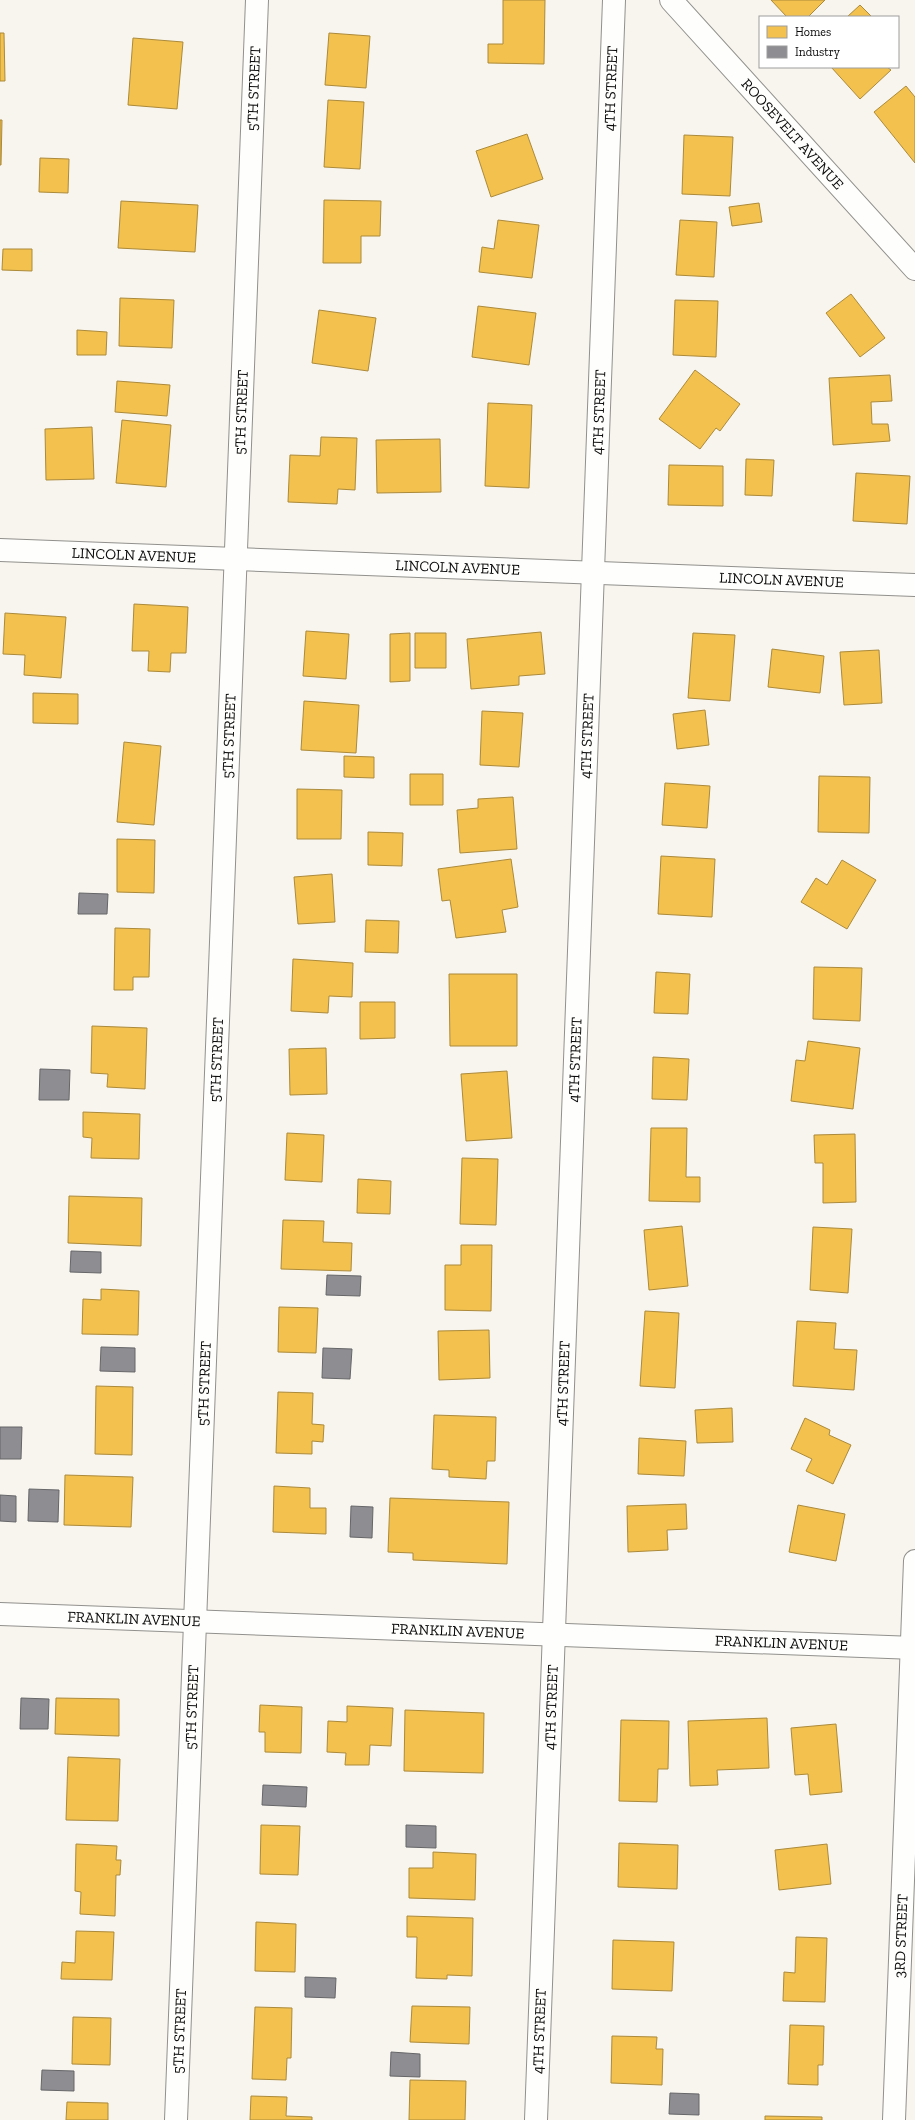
<svg xmlns="http://www.w3.org/2000/svg" width="915" height="2120" viewBox="0 0 915 2120" font-family="'Zilla Slab',serif">
<style>
.homes{fill:#f2c14e;stroke:#ac8a3a}
.industry{fill:#8d8d92;stroke:#666669}
.lines{fill:none;stroke-linecap:round;stroke-linejoin:round}
.street-casing{stroke:#91908d;stroke-width:24}
.street{stroke:#fefefc;stroke-width:22}
.labels{text-anchor:middle;dominant-baseline:central;stroke-width:4;stroke-linejoin:round;paint-order:stroke}
.street-label{font-size:15px;fill:#0a0a0a;stroke:#fff}
</style>
<rect width="100%" height="100%" fill="#f8f5ee"/>
<!-- homes -->
<path class="homes" d="M503,0H545L544,64L488,63V44H503Z
M771,0H825L808,17H787Z
M860,5L872,17H847Z
M0,33H4L5,81H0Z
M329,33L370,36L366,88L325,85Z
M133,38L183,42L177,109L128,105Z
M831,67H887L891,70L860,99Z
M906,86L915,97V163L874,112Z
M328,100L364,102L360,169L324,167Z
M0,120H2L1,165H0Z
M527,134L543,179L491,197L476,151Z
M684,135L733,137L730,196L682,194Z
M40,158L69,159L68,193L39,192Z
M324,200L381,201L380,236H361V263H323Z
M121,201L198,205L195,252L118,248Z
M759,203L762,222L732,226L729,207Z
M498,220L539,225L532,278L479,272L482,247L494,249Z
M680,220L717,222L714,277L676,275Z
M3,249H32V271L2,270Z
M851,294L885,338L860,357L826,313Z
M120,298L174,300L172,348L119,346Z
M675,300L718,301L716,357L673,355Z
M478,306L536,313L529,365L472,357Z
M319,310L376,318L368,371L312,363Z
M77,330L107,332L106,355H77Z
M695,370L740,404L720,431L716,428L700,449L659,419Z
M890,375L892,401L871,402L872,424H888L890,441L833,445L829,378Z
M117,381L170,385L167,416L115,412Z
M488,403L532,405L529,488L485,486Z
M122,420L171,425L166,487L116,483Z
M92,427L94,479L46,480L45,429Z
M321,437L357,438L355,490L338,489L337,504L288,502L290,455L320,456Z
M440,439L441,492L377,493L376,440Z
M746,459L774,460L772,496L745,495Z
M669,465L723,466V506L668,505Z
M856,473L910,476L907,524L853,521Z
M134,604L188,607L186,653H171L170,672L148,671L149,651H132Z
M5,613L66,617L61,678L24,675L25,655L3,654Z
M306,631L349,634L346,679L303,676Z
M541,632L545,674L519,676V685L471,689L467,639Z
M410,633V681L390,682V634Z
M415,633H446V668H415Z
M693,633L735,635L730,701L688,698Z
M772,649L824,656L820,693L768,687Z
M879,650L882,703L844,705L840,652Z
M33,693L78,694V724L33,723Z
M304,701L359,705L356,753L301,750Z
M705,710L709,745L677,749L673,714Z
M482,711L523,713L519,767L480,765Z
M124,742L161,746L154,825L117,822Z
M344,756L374,757V778L344,777Z
M410,774H443V805H410Z
M819,776L870,777L869,833L818,832Z
M665,783L710,786L707,828L662,825Z
M297,789L342,790L341,839H297Z
M513,797L517,849L460,853L457,810L478,808V799Z
M368,832L403,833L402,866L368,865Z
M117,839L155,840L154,893L117,892Z
M661,856L715,859L712,917L658,914Z
M511,859L518,907L502,910L506,932L456,938L450,900L442,901L438,869Z
M842,860L876,880L847,929L801,902L816,878L827,885Z
M332,874L335,922L298,924L294,877Z
M366,920L399,921L398,953L365,952Z
M115,928L150,929L149,977H133V990H114Z
M293,959L353,963L352,997L329,996L328,1013L291,1011Z
M814,967L862,968L860,1021L813,1019Z
M656,972L690,974L688,1014L654,1013Z
M449,974H517V1046H450Z
M360,1002H395V1038L360,1039Z
M92,1026L147,1028L145,1089L107,1087L108,1074L91,1073Z
M808,1041L860,1048L853,1109L791,1101L796,1060L805,1061Z
M326,1048L327,1094L290,1095L289,1049Z
M653,1057L689,1059L687,1100L652,1099Z
M507,1071L512,1138L466,1141L461,1074Z
M83,1112L140,1114L139,1159L91,1158L92,1138L83,1137Z
M651,1128H687L686,1177H700V1202L649,1201Z
M287,1133L324,1135L322,1182L285,1180Z
M855,1134L856,1202L823,1203V1163H815L814,1135Z
M462,1158L498,1159L496,1225L460,1224Z
M358,1179L391,1181L390,1214L357,1213Z
M69,1196L142,1198L141,1246L68,1243Z
M283,1220L324,1221L323,1242L352,1243L351,1271L281,1269Z
M682,1226L688,1286L649,1290L644,1230Z
M813,1227L852,1229L848,1293L810,1290Z
M461,1245H492L491,1311L445,1310V1265H461Z
M101,1289L139,1291L138,1335L82,1334L83,1299L101,1300Z
M279,1307L318,1308L316,1353L278,1352Z
M645,1311L679,1313L675,1388L640,1386Z
M797,1321L836,1323L834,1349L857,1350L854,1390L793,1386Z
M489,1330L490,1378L439,1380L438,1331Z
M96,1386L133,1387L132,1455L95,1454Z
M278,1392L313,1393L312,1424L324,1425L323,1442L312,1441V1454L276,1453Z
M732,1408L733,1442L697,1443L695,1410Z
M434,1415L496,1417L495,1461H487L486,1479L449,1477V1470L432,1469Z
M805,1418L830,1430L829,1435L851,1445L833,1484L806,1471L812,1459L791,1449Z
M639,1438L686,1441L684,1476L638,1474Z
M65,1475L133,1477L131,1527L64,1525Z
M274,1486L310,1488V1508H326V1534L273,1532Z
M390,1498L509,1502L507,1564L413,1560V1553L388,1552Z
M686,1504L687,1529L667,1530L668,1550L628,1552L627,1506Z
M798,1505L845,1514L836,1561L789,1552Z
M56,1698L119,1699V1736L55,1734Z
M260,1705L302,1707L301,1753L265,1752V1732H259Z
M347,1706L393,1708L391,1746L370,1745L369,1765H345L346,1753L327,1752L328,1721L347,1722Z
M405,1710L484,1713L483,1773L404,1771Z
M767,1718L769,1768L717,1770L718,1785L690,1786L688,1721Z
M621,1720L669,1721L668,1769H658L657,1802L619,1801Z
M836,1724L842,1792L810,1795L808,1774L795,1775L791,1728Z
M68,1757L120,1759L118,1821L66,1820Z
M261,1825L300,1826L298,1875L260,1874Z
M619,1843L678,1845L677,1889L618,1887Z
M76,1844L117,1846L116,1860H121L120,1875H116L115,1916L80,1914L81,1892L75,1891Z
M827,1844L831,1884L779,1890L775,1850Z
M433,1852L476,1854L475,1900L409,1898V1868H433Z
M407,1916L473,1918L472,1976L447,1975V1979L416,1978L417,1937H407Z
M256,1922L296,1924L295,1972L255,1971Z
M76,1931L114,1932L112,1980L61,1979L62,1962L75,1963Z
M796,1937L827,1938L825,2002L783,2001L784,1972L795,1973Z
M613,1940L674,1942L672,1991L612,1989Z
M412,2006L470,2007L469,2044L410,2042Z
M255,2007L292,2008L291,2058H287L286,2080L252,2079Z
M73,2017L111,2018L110,2065L72,2064Z
M790,2025L824,2026L823,2065H818V2085L788,2084Z
M612,2036L657,2037L656,2049H663L662,2085L611,2083Z
M410,2080L466,2081L465,2120H409Z
M251,2096L287,2097L286,2116L312,2117V2120H250Z
M67,2102L108,2103V2120H66Z
M765,2116L822,2117V2120H765Z"/>
<!-- industry -->
<path class="industry" d="M79,893L108,894L107,914H78Z
M40,1069L70,1070L69,1100H39Z
M71,1251L101,1252V1273L70,1272Z
M327,1275L361,1276L360,1296L326,1295Z
M101,1347L135,1348V1372L100,1371Z
M323,1348L352,1349L350,1379L322,1378Z
M0,1427H22L21,1459H0Z
M29,1489L59,1490L58,1522L28,1521Z
M0,1495L16,1496V1522L0,1521Z
M351,1506L373,1507L372,1538L350,1537Z
M21,1698L49,1699L48,1729H20Z
M263,1785L307,1787L306,1807L262,1805Z
M406,1825L436,1826V1848L406,1847Z
M305,1977L336,1978L335,1998L305,1997Z
M391,2052L420,2054V2077L390,2076Z
M42,2070L74,2071V2091L41,2090Z
M670,2093L699,2094V2115L669,2114Z"/>
<g class="lines">
<!-- street casing -->
<g class="street-casing">
<g id="street">
<path id="s1" d="M671,0L915,269"/>
<path id="s2" d="M0,550L915,585"/>
<path id="s3" d="M0,1614L915,1648"/>
<path id="s4" d="M176,2120L257,0"/>
<path id="s5" d="M536,2120L614,0"/>
<path id="s6" d="M894,2120L915,1561"/>
</g>
</g>
<!-- street -->
<use href="#street" class="street"/>
</g>
<g class="labels">
<!-- street labels -->
<g class="street-label">
<text stroke="none"><textPath href="#s4" startOffset="2033">5TH STREET</textPath></text>
<text stroke="none"><textPath href="#s5" startOffset="2033">4TH STREET</textPath></text>
<text stroke="none"><textPath href="#s1" startOffset="181">ROOSEVELT AVENUE</textPath></text>
<text stroke="none"><textPath href="#s4" startOffset="1709">5TH STREET</textPath></text>
<text stroke="none"><textPath href="#s5" startOffset="1709">4TH STREET</textPath></text>
<text stroke="none"><textPath href="#s2" startOffset="134">LINCOLN AVENUE</textPath></text>
<text stroke="none"><textPath href="#s2" startOffset="458">LINCOLN AVENUE</textPath></text>
<text stroke="none"><textPath href="#s2" startOffset="782">LINCOLN AVENUE</textPath></text>
<text stroke="none"><textPath href="#s4" startOffset="1385">5TH STREET</textPath></text>
<text stroke="none"><textPath href="#s5" startOffset="1385">4TH STREET</textPath></text>
<text stroke="none"><textPath href="#s4" startOffset="1061">5TH STREET</textPath></text>
<text stroke="none"><textPath href="#s5" startOffset="1061">4TH STREET</textPath></text>
<text stroke="none"><textPath href="#s4" startOffset="737">5TH STREET</textPath></text>
<text stroke="none"><textPath href="#s5" startOffset="737">4TH STREET</textPath></text>
<text stroke="none"><textPath href="#s3" startOffset="134">FRANKLIN AVENUE</textPath></text>
<text stroke="none"><textPath href="#s3" startOffset="458">FRANKLIN AVENUE</textPath></text>
<text stroke="none"><textPath href="#s3" startOffset="782">FRANKLIN AVENUE</textPath></text>
<text stroke="none"><textPath href="#s4" startOffset="413">5TH STREET</textPath></text>
<text stroke="none"><textPath href="#s5" startOffset="413">4TH STREET</textPath></text>
<text stroke="none"><textPath href="#s6" startOffset="184">3RD STREET</textPath></text>
<text stroke="none"><textPath href="#s4" startOffset="89">5TH STREET</textPath></text>
<text stroke="none"><textPath href="#s5" startOffset="89">4TH STREET</textPath></text>
</g>
</g>
<!-- legend -->
<rect x="759" y="16" width="140" height="52" fill="#ffffff" stroke="#9d9d9d"/>
<rect x="767" y="26" width="20" height="12" fill="#f2c14e" stroke="#9d9d9d"/>
<text x="795" y="36" font-size="12" fill="#0a0a0a">Homes</text>
<rect x="767" y="46" width="20" height="12" fill="#8d8d92" stroke="#9d9d9d"/>
<text x="795" y="56" font-size="12" fill="#0a0a0a">Industry</text>
</svg>
